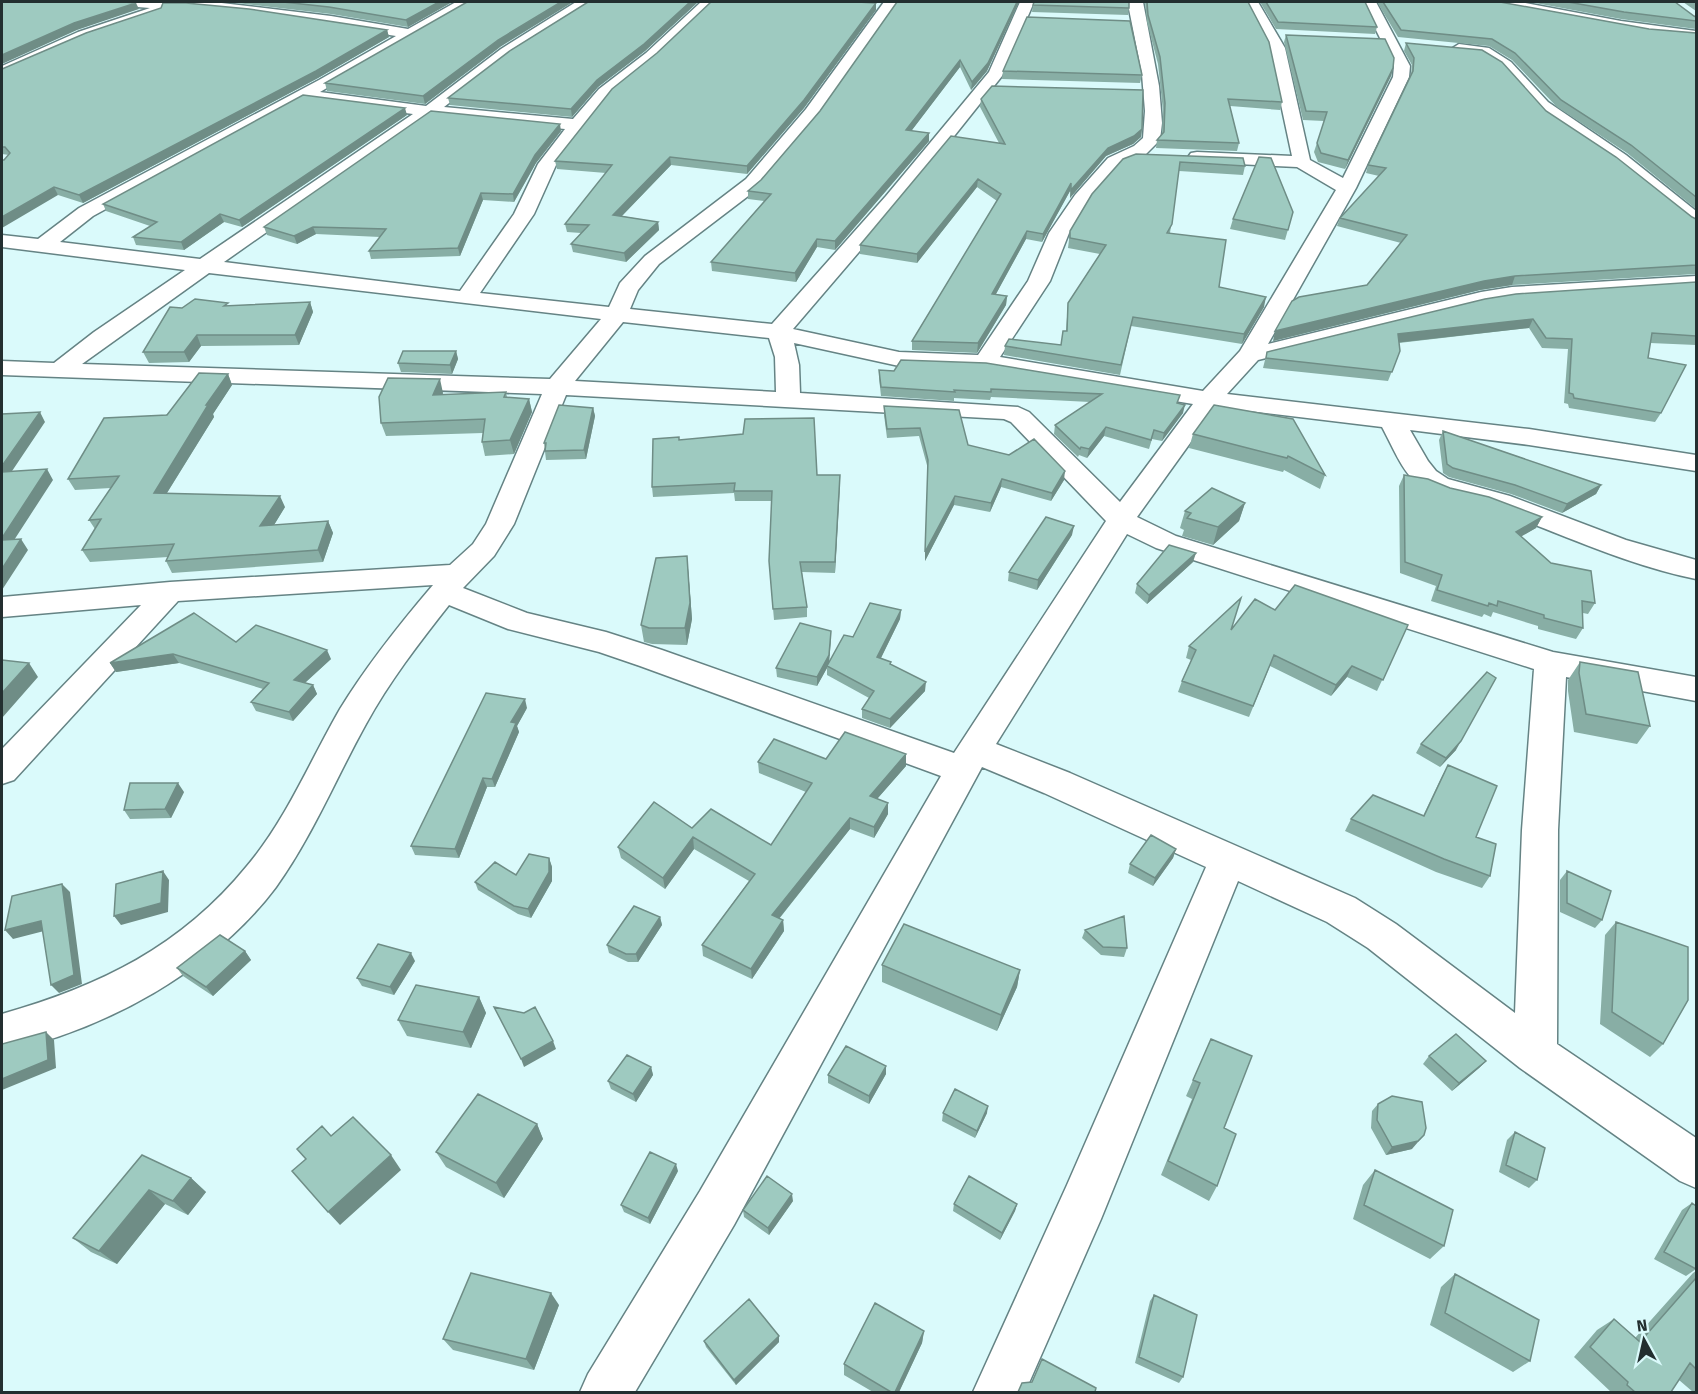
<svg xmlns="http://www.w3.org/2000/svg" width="1698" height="1394" viewBox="0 0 1698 1394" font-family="'Fira Sans',sans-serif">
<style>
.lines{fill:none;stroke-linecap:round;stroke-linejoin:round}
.street-casing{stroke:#658384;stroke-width:3}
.street{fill:#fff;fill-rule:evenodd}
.wall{fill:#88aea5}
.shaded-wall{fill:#6f8d86}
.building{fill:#9ecac0;stroke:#6f8d86;stroke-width:1.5}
</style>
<rect width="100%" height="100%" fill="#dafafb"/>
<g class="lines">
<!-- street casing -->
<g class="street-casing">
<path id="street" d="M118,2H213L331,16L408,29L456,2H472L470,5L320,92L426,106L501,49L576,2H592L590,5L511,55L444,107L573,119L599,89L646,53L701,2H715L656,59L611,95L583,129L556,165L534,214L480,293L609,307L620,283L645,256L746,179L806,109L884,2H898L818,117L760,187L659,264L638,290L630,309L772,324L886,196L989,72L1020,2H1034L1002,76L900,204L793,329L899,352L978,355L1028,281L1049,233L1075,195L1108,158L1134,146L1143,138L1145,111L1142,74L1129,9V2H1143L1159,86L1162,123L1160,140L1146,154L1120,166L1089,202L1069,233L1050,281L1000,357L1203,391L1240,351L1336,190L1297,167L1197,162L1191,161L1188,157L1191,153L1197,152L1292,156L1269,48L1244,2H1258L1285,48L1310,160L1343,178L1393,77L1394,66L1362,2H1376L1410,66L1409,77L1356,188L1268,344L1481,292L1512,287L1696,276V288L1512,301L1481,306L1258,360L1227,394L1529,429L1696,455V471L1529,445L1410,430L1428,461L1436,471L1448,479L1510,496L1626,540L1696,560V579C1626,565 1560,533 1493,509C1470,500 1440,500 1419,485C1402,472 1392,445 1382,427L1216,407L1137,517L1176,536L1553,652L1696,677V701L1566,677L1558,830L1557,1044L1696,1138V1188L1680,1181L1520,1068L1368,948L1327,922L1238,881L1101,1219L1025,1392H973L1067,1185L1206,867L1044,793L982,767L734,1225L635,1392H580L588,1374L700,1191L941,776L640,666L599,652L508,629L449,605C419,643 389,682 366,724C336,778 312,837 276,887C213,971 103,1031 2,1052V1014C100,986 181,947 247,866C286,820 310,761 340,709C367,665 399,625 433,585L178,601L14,780L2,784V749L141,605L2,617V597L170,582L450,565L473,544L486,524L542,394L2,375V361L54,363L94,332L185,270L2,247V235L38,239L79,208L319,80L396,36L252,14L189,7L164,8L163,13L88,38L2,77V66L78,32L150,8L125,6ZM305,100L413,114L200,259L60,242L93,216ZM432,116L565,129L538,164L514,214L460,291L224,262ZM209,273L601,319L550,379L82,364ZM623,322L769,338L775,357L776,392L575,381ZM794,343L899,366L985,369L1193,404L1120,502L1029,412L1018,407L800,393L799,365ZM566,395L1004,419L1011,422L1106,521L954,753L662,650L606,632L527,613L463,588L494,556L514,524ZM1127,534L1156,548L1534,669L1522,830L1515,1013L1396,924L1355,898L1070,773L996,744Z
M1491,2H1520L1621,21L1696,31V39L1646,34L1498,6Z
M1459,44L1489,48L1511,62L1548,102L1626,155L1696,211V226L1689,224L1614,163L1536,110L1501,68L1480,55L1454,52L1451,49Z"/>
</g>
<!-- street -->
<use href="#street" class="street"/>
</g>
<!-- wall -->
<path class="wall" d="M228,2H452L408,27L331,14Z
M588,2H698L645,51L598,87L572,117L450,105L448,98Z
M897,2H1019L987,71L971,90L960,67L911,131L929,141L835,250L817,247L796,282L712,271L711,262L764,201L748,199V191L761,180L820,111Z
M1145,2H1248L1282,102L1280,110L1230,106L1239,143L1237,151L1156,148L1157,140L1162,134L1163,111L1158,64L1147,22Z
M1260,2H1365L1377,27L1375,34L1276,29Z
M1377,2H1500L1649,29L1696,33V209L1627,153L1557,107L1512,60L1489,46L1398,37Z
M1530,2H1675L1694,16L1696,17V31V29L1621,19Z
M1683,2H1696V11Z
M1033,5L1129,8L1128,15L1032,12Z
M876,10L804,108L747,174L671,165L622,216L658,222L659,230L626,262L573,252L571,244L581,233L567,232L565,224L606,173L557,169L555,161L657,53Z
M387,30L389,37L318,78L83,203L58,195L4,160L9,155L2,154V69Z
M1286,35L1393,68L1391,76L1345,169L1318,162L1314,152L1324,121L1303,120L1284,42Z
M1406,43L1546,111L1692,217L1696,219V274L1512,285L1480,290L1273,341L1367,285L1401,243L1337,226L1340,218L1379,176L1366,173L1368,165L1411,75L1412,65L1404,51Z
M500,47L425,104L327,91L325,83Z
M1003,71L1142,75L1140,83L1002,79Z
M981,99L1142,129L1141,137L1133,144L1106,156L1070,198V191L1042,242L1026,239L996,294L1007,296L1006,305L977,353L912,350V341L997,201L977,187L917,263L860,254V245L999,143L980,107Z
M407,115L242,227L224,222L184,250L136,245L133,237L150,226L106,211L103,204Z
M561,131L536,163L514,202L483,200L460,256L371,259L369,251L380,237L316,234L297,244L267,235L264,227Z
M1123,159L1245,166L1243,175L1179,171L1170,233L1219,287L1264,307L1242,344L1131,326L1120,375L1004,355L1005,346L1061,345L1063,331H1066L1068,303L1100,254L1068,248L1070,231Z
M1293,212L1285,240L1230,229L1233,219Z
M1696,282V345L1650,343L1648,358L1661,413L1655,422L1569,408L1568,404L1564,403L1568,349L1542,348L1529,328L1399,343L1400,351L1388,381L1263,368L1267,352Z
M310,302L313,312L299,345L201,346L189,362L149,363L143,352L182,308Z
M456,351L458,359L452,374L401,372L398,363Z
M901,360L1178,403L1183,413L1162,441L1152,439L1149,449L1104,436L1087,458L1079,455L1078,457L1054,434L1055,425L1090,402L991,397L990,400L954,398V401L881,396L879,378V370L894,371Z
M228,374L232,385L213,414L214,417L167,493L285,507L274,525L328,521L333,533L323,562L172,573L166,561L168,557L90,562L82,550L95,529L89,520L111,488L75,490L68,479Z
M506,392L507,397L529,399L532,412L514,454L485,456L482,442L483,433L386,436L381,423L443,393V395Z
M1214,405L1325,475L1320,489L1284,470L1283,472L1189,448L1193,434Z
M884,406L968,445L1064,480L1051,501L1001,487L990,512L954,505L925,561L928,469L919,436L887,438L884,415Z
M593,408L595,416L586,459L546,460L544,443Z
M1443,431L1601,485L1596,494L1562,513L1511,494L1449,477L1443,473L1439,440Z
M680,440L817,475H840L835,573L802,572L807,607V617L774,620L769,561L772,501H735L734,493L653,497L652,487Z
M1404,475L1450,488L1542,517L1536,528L1521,536L1595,603L1588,614L1583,613V628L1576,639L1538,629V626L1493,612L1491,617L1484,614L1482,617L1431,601L1436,586L1400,573L1399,486Z
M1245,503L1239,521L1213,545L1182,536L1184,530L1180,528L1185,511Z
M1072,535L1037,590L1008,581L1009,572Z
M687,556L692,619L687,645L652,644L644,642L641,625Z
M1193,562L1147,604L1135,593L1137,584Z
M901,610L900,619L881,658L891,662V665L925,691L890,728L862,718V709L869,698L827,675V668L817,686L777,677L776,668L831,640L829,662Z
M1275,610L1408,625L1377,691L1347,677L1331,696L1270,666L1249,717L1178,692L1182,681L1191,660L1186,658L1189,646L1231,630Z
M236,642L331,659L305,683L313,685L317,694L293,721L256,711L251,702L263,689L179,663L116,672L110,663Z
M1580,662L1650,726L1637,744L1574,732L1568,691V680Z
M527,708L517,726L519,732L495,787H487L459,858L415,855L411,846Z
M1421,744L1456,750L1440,767L1416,753Z
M826,759L906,766L877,799L888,814L874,838L850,829L779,919L783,920L784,931L752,979L703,956L702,945L749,881L694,849L665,889L621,858L618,847L692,828L771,845L806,792L759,773L758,762Z
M1448,765L1490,876L1482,888L1436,872L1345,831L1351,819L1423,816L1441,778Z
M184,792L171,818L130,819L124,810Z
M1176,849L1173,858L1153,886L1128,873L1130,864Z
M549,858L552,867V881L531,918L518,914L478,890L475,882L516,875Z
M1567,871L1602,920L1595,928L1560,912V880Z
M660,917L662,925L638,962H628L609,953L607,945Z
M1616,922L1663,1044L1650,1057L1600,1024L1605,935Z
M1085,930L1127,948L1124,957L1101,955L1082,938Z
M245,951L251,960L213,996L183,976L177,968Z
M415,961L394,995L362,986L357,978Z
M882,965L1020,970L1017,987L997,1031L882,982Z
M479,997L486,1013L471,1048L407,1036L398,1020Z
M1211,1039L1217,1186L1209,1201L1161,1175L1192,1099L1186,1096Z
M1429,1056L1486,1061L1479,1068L1452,1091L1423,1064Z
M651,1067L653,1075L636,1102L611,1089L608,1081Z
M886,1074L869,1104L828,1083V1075Z
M1378,1104L1412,1149L1386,1155L1371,1128L1372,1111Z
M943,1113H987L975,1138L942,1121Z
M537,1124L543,1139L504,1198L446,1167L436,1152Z
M1515,1132L1537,1180L1529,1188L1499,1172L1507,1140Z
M142,1155L191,1178L206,1192L188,1215L165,1204L117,1264L91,1252L73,1238Z
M1375,1170L1444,1246L1430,1259L1353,1219L1363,1185Z
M678,1171L650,1224L624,1212L621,1205Z
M793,1201L769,1235L744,1217L743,1210Z
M1692,1203L1696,1269L1686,1276L1654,1259L1682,1210Z
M954,1204H1017L1015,1211L1000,1240L953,1211Z
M1696,1271V1392H1693L1679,1380L1671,1392H1611L1574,1357L1597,1330L1614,1319L1635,1338L1693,1273Z
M1455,1274L1530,1361L1513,1372L1430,1325L1441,1287Z
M1154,1295L1183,1377L1179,1383L1135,1363L1150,1301Z
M559,1305L534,1370L453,1350L443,1339Z
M924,1331L922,1343L899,1392H873L844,1375V1364Z
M704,1341L779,1342L736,1385L706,1347Z"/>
<!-- shaded-wall -->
<path class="shaded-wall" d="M439,2H452L408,27L406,20Z
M561,2H573L500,47L425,104L423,96L498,40Z
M690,2H698L645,51L598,87L572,117L571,109L597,80Z
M1017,2H1019L987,71L971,90L972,82Z
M136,3L139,9L77,30L2,64V55L74,23Z
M876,3V10L804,108L747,174V166Z
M387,30L389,37L318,78L83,203L79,195Z
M960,60V67L906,138V130Z
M1393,68L1391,76L1345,169L1348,160Z
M405,108L407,115L242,227L239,220Z
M560,124L561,131L536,163L514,202L513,194L535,155Z
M1142,129L1141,137L1133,144L1106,156L1070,198L1071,190L1108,148Z
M929,133V141L835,250V241Z
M670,157L671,165L615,223L613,215Z
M978,179L977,187L917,263V254Z
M1071,183L1070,191L1042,242L1043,234Z
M54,187L58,195L2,228V217Z
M481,193L483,200L460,256L458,248Z
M220,214L224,222L184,250L181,242Z
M658,222L659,230L626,262L624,253Z
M313,227L316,234L297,244L294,236Z
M1027,231L1026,239L991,303L992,294Z
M817,239V247L796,282L795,273Z
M1515,276L1512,285L1480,290L1273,341L1275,331L1484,281Z
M1007,296L1006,305L977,353L978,343Z
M1266,297L1264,307L1242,344L1244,334Z
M310,302L313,312L299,345L295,335Z
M1533,319L1529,328L1394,343L1398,334Z
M197,335L201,346L189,362L184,352Z
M456,351L458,359L452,374L450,365Z
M228,374L232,385L213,414L214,417L160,504L154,493L206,405Z
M440,379L443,393L437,409L433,395Z
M529,399L532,412L514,454L510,440Z
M1185,405L1183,413L1162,441L1164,433Z
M593,408L595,416L586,459L584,450Z
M40,412L45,422L4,483L2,479V466Z
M1106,427L1104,436L1087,458L1089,449Z
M47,469L53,480L7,551L2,543V538Z
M1065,471L1064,480L1051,501L1052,493Z
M840,475V485L835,573V562Z
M1002,479L1001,487L990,512L991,503Z
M1601,485L1596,494L1562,513L1567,504Z
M280,496L285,507L266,538L260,526Z
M955,496L954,505L925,561V552Z
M1245,503L1239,521L1213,545L1218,527Z
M1542,517L1536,528L1510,543L1516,532Z
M328,521L333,533L323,562L318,550Z
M1074,526L1072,535L1037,590L1038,580Z
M21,539L28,550L2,590V569Z
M1196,553L1193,562L1147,604L1149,595Z
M687,556L692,619L687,645L685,628Z
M901,610L900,619L877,666V657Z
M831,631L829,664L827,666V668L817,686V677Z
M327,650L331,659L298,689L294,680Z
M173,654L179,663L116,672L110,663Z
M29,663L38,677L2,718V693Z
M1352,666L1347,677L1331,696L1336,685Z
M926,682L925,691L890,728V719Z
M313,685L317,694L293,721L289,712Z
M525,699L527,708L517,726L519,732L495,787L492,779L511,722Z
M1461,741L1456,750L1440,767L1446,758Z
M906,754V766L870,807V796Z
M483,778L487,787L459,858L455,849Z
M178,783L184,792L171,818L165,809Z
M888,803V814L874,838V827Z
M850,818V829L773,926L772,915Z
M693,837L694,849L665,889L663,878Z
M1176,849L1173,858L1153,886L1155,878Z
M549,858L552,867V881L531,918L528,909Z
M163,871L169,880L168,912L121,925L114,916Z
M62,884L70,892L82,984L59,993L51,985Z
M660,917L662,925L638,962L636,954Z
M783,920L784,931L752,979L751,969Z
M41,921L48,930L13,939L5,930Z
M245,951L251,960L213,996L206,987Z
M411,953L415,961L394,995L390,987Z
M1020,970L1017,987L997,1031L1001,1015Z
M479,997L486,1013L471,1048L463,1032Z
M46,1032L54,1040L56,1068L2,1090V1079Z
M553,1041L556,1049L524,1067L521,1059Z
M1486,1061L1479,1068L1452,1091L1459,1083Z
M886,1066V1074L869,1104V1096Z
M651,1067L653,1075L636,1102L633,1094Z
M988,1106L987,1113L975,1138L977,1131Z
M537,1124L543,1139L504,1198L496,1183Z
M1424,1135L1412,1149L1386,1155L1392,1147Z
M391,1155L401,1170L340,1225L328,1212Z
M676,1164L678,1171L650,1224L648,1218Z
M191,1178L206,1192L188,1215L173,1201Z
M149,1190L165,1204L117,1264L99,1251Z
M792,1194L793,1201L769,1235L768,1228Z
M1017,1204L1015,1211L1000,1240L1002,1233Z
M551,1293L559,1305L534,1370L526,1359Z
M924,1331L922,1343L899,1392H895Z
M779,1336V1342L736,1385L734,1380Z"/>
<!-- building -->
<path class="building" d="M2,2H124L136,3L74,23L2,55Z
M283,2H439L406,20L329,7Z
M467,2H561L498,40L423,96L325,83Z
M588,2H690L644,44L597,80L571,109L448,98L511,50Z
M711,2H857L876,3L804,100L747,166L670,157L613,215L658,222L624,253L571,244L589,225L565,224L612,165L555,161L612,89L657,53Z
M897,2H1017L988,63L972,82L960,60L906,130L929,133L835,241L817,239L795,273L711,262L771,194L748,191L761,180L820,111Z
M1034,2H1129V8L1033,5Z
M1147,2H1248L1269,42L1282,102L1228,99L1239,143L1157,140L1164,132L1165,103L1160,57L1148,15Z
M1266,2H1365L1377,27L1278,22Z
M1383,2H1500L1649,29L1696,33V197L1631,145L1561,100L1515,53L1492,39L1401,30Z
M1568,2H1675L1694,16L1696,17V21L1624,12Z
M163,3H186L249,9L387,30L316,71L79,195L54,187L2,217V160H4L10,153L5,147H2V69L86,33L161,8Z
M1027,17L1130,21L1142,75L1003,71Z
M1286,35L1385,39L1394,58L1393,68L1348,160L1321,153L1317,143L1327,112L1306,111Z
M1406,43L1482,50L1502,62L1546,111L1616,157L1692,217L1696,219V265L1515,276L1484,281L1275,331L1292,301L1299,297L1367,285L1407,235L1340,218L1386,168L1368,165L1413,71L1414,58Z
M992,86L1143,90L1142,129L1134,136L1108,148L1071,190V183L1043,234L1027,231L992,294L1007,296L978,343L912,341L1001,194L978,179L917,254L860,245L951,136L1005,144L981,99Z
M303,95L405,108L239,220L220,214L181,242L133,237L157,222L103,204Z
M431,111L560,124L535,155L513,194L481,193L458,248L369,251L386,229L313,227L294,236L264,227Z
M1136,154L1243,158L1245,166L1180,162L1172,224L1167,233L1226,240L1219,287L1266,297L1244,334L1133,317L1121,365L1005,346L1009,339L1061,345L1063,331H1067L1068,303L1106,245L1070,238V231L1092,194L1123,159Z
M1259,157L1271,158L1293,212L1288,230L1233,219Z
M1696,282V336L1652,333L1648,358L1686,365L1661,413L1574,398L1573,394L1569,393L1572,339L1546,338L1533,319L1398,334L1400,351L1392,372L1266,358L1267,352L1485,299L1516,294Z
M195,299L228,303L224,306L310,302L295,335H197L184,352H143L170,307L182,308Z
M403,351H456L450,365L398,363Z
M901,360L986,363L1180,395L1177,403L1185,405L1164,433L1154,430L1151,440L1106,427L1089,449L1081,447L1080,449L1055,425L1102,394L991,389V392L954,390L955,392L881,387L879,370L894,371Z
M199,373L228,374L206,405H208L154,493L280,496L260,526L328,521L318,550L166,561L174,544L82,550L101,519L89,520L119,476L68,479L104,418L167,415Z
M388,378L440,379L433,395L506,392L504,397L529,399L510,440L482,442L485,419L381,423L379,397Z
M559,405L593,408L584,450L545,451L546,443H544Z
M1214,405L1293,419L1325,475L1288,456L1287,458L1193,434Z
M884,406L959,410L968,445L1009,455L1034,439L1065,471L1052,493L1002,479L991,503L955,496L925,552L928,460L920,428L887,429Z
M40,412L2,466V414Z
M814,418L817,475H840L835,562H800L807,607L773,609L769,561L772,491H734L735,483L652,487L653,439L679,437V440L743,434L745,419Z
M1443,431L1601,485L1567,504L1515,485L1453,468L1447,464Z
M47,469L2,538V472Z
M1404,475L1428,479L1450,488L1489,497L1542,517L1516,532L1551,563L1591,571L1595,603L1582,601L1583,628L1544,618V615L1498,601L1497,606L1489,603L1488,606L1437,590L1442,575L1405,562Z
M1212,488L1245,503L1218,527L1187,518L1191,513L1185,511Z
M1046,517L1074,526L1038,580L1009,572Z
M21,539L2,569V540Z
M1169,545L1196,553L1149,595L1137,584Z
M687,556L690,603L685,628H649L641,625L656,558Z
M1295,585L1408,625L1383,680L1352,666L1336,685L1274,655L1253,706L1182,681L1196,650L1189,646L1241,598L1231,630L1255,599L1275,610Z
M870,603L901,610L877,657L891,662L890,664L926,682L890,719L862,709L874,691L827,666L844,635L853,637Z
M194,613L236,642L256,625L327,650L294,680L313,685L289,712L251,702L269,683L173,654L110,663Z
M800,623L831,631L829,655L817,677L776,668Z
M2,660L29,663L2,693Z
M1580,662L1638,672L1650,726L1586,714L1579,673Z
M1487,672L1496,678L1461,741L1446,758L1421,744Z
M486,693L525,699L511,722L516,723L492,779L483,778L455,849L411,846Z
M845,732L906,754L870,796L888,803L874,827L850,818L772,915L783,920L751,969L702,945L755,874L693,837L663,878L618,847L654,802L692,828L711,809L771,845L812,783L758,762L774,739L826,759Z
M1448,765L1497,786L1476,837L1496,844L1490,876L1444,859L1351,819L1373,795L1424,816Z
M130,783H178L165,809L124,810Z
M1151,835L1176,849L1155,878L1130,864Z
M529,854L549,858V872L528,909L514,906L475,882L495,862L516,875Z
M163,871L161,903L114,916L116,884Z
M1567,871L1611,891L1602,920L1567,903Z
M62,884L74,975L51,985L41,921L5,930L12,896Z
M634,906L660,917L636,954H626L607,945Z
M1124,916L1127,948L1103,947L1085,930Z
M1616,922L1688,947V1000L1663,1044L1612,1012Z
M904,924L1020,970L1001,1015L882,965Z
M220,935L245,951L206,987L177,968Z
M378,944L411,953L390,987L357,978Z
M416,985L479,997L463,1032L398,1020Z
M494,1007L524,1013L535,1007L553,1041L521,1059Z
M46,1032L48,1060L2,1079V1044Z
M1456,1034L1486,1061L1459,1083L1429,1056Z
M1211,1039L1252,1056L1224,1128L1236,1134L1217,1186L1168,1161L1200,1083L1193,1080Z
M846,1046L886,1066L869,1096L828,1075Z
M627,1055L651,1067L633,1094L608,1081Z
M955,1089L988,1106L977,1131L943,1113Z
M478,1094L537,1124L496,1183L436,1152Z
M1392,1096L1422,1102L1426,1128L1424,1135L1418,1141L1392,1147L1377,1120L1378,1104Z
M353,1117L391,1155L328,1212L292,1171L306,1159L297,1149L322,1126L331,1136Z
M1515,1132L1545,1148L1537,1180L1506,1165Z
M650,1152L676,1164L648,1218L621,1205Z
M142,1155L191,1178L173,1201L149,1190L99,1251L73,1238Z
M1375,1170L1453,1210L1444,1246L1364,1205Z
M767,1176L792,1194L768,1228L743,1210Z
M969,1176L1017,1204L1002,1233L954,1204Z
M1692,1203L1696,1206V1269L1664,1252Z
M471,1273L551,1293L526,1359L443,1339Z
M1455,1274L1539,1320L1530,1361L1445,1313Z
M1696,1278V1369L1690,1363L1671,1392H1635L1627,1385L1628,1382L1590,1347L1614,1319L1640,1342Z
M1154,1295L1197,1315L1183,1377L1139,1357Z
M749,1299L779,1336L734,1380L704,1341Z
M875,1303L924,1331L895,1392H891L844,1364Z
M1042,1359L1096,1388L1095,1392H1018L1022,1383L1032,1382Z"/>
<!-- border -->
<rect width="1698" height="1394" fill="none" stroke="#232f30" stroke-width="6"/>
<!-- north arrow -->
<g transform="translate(1644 1340) rotate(352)" stroke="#dafafb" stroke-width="4.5" paint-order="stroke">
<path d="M0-4.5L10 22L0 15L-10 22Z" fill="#232f30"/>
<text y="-9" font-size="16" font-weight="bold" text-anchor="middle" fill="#232f30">N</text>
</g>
</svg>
